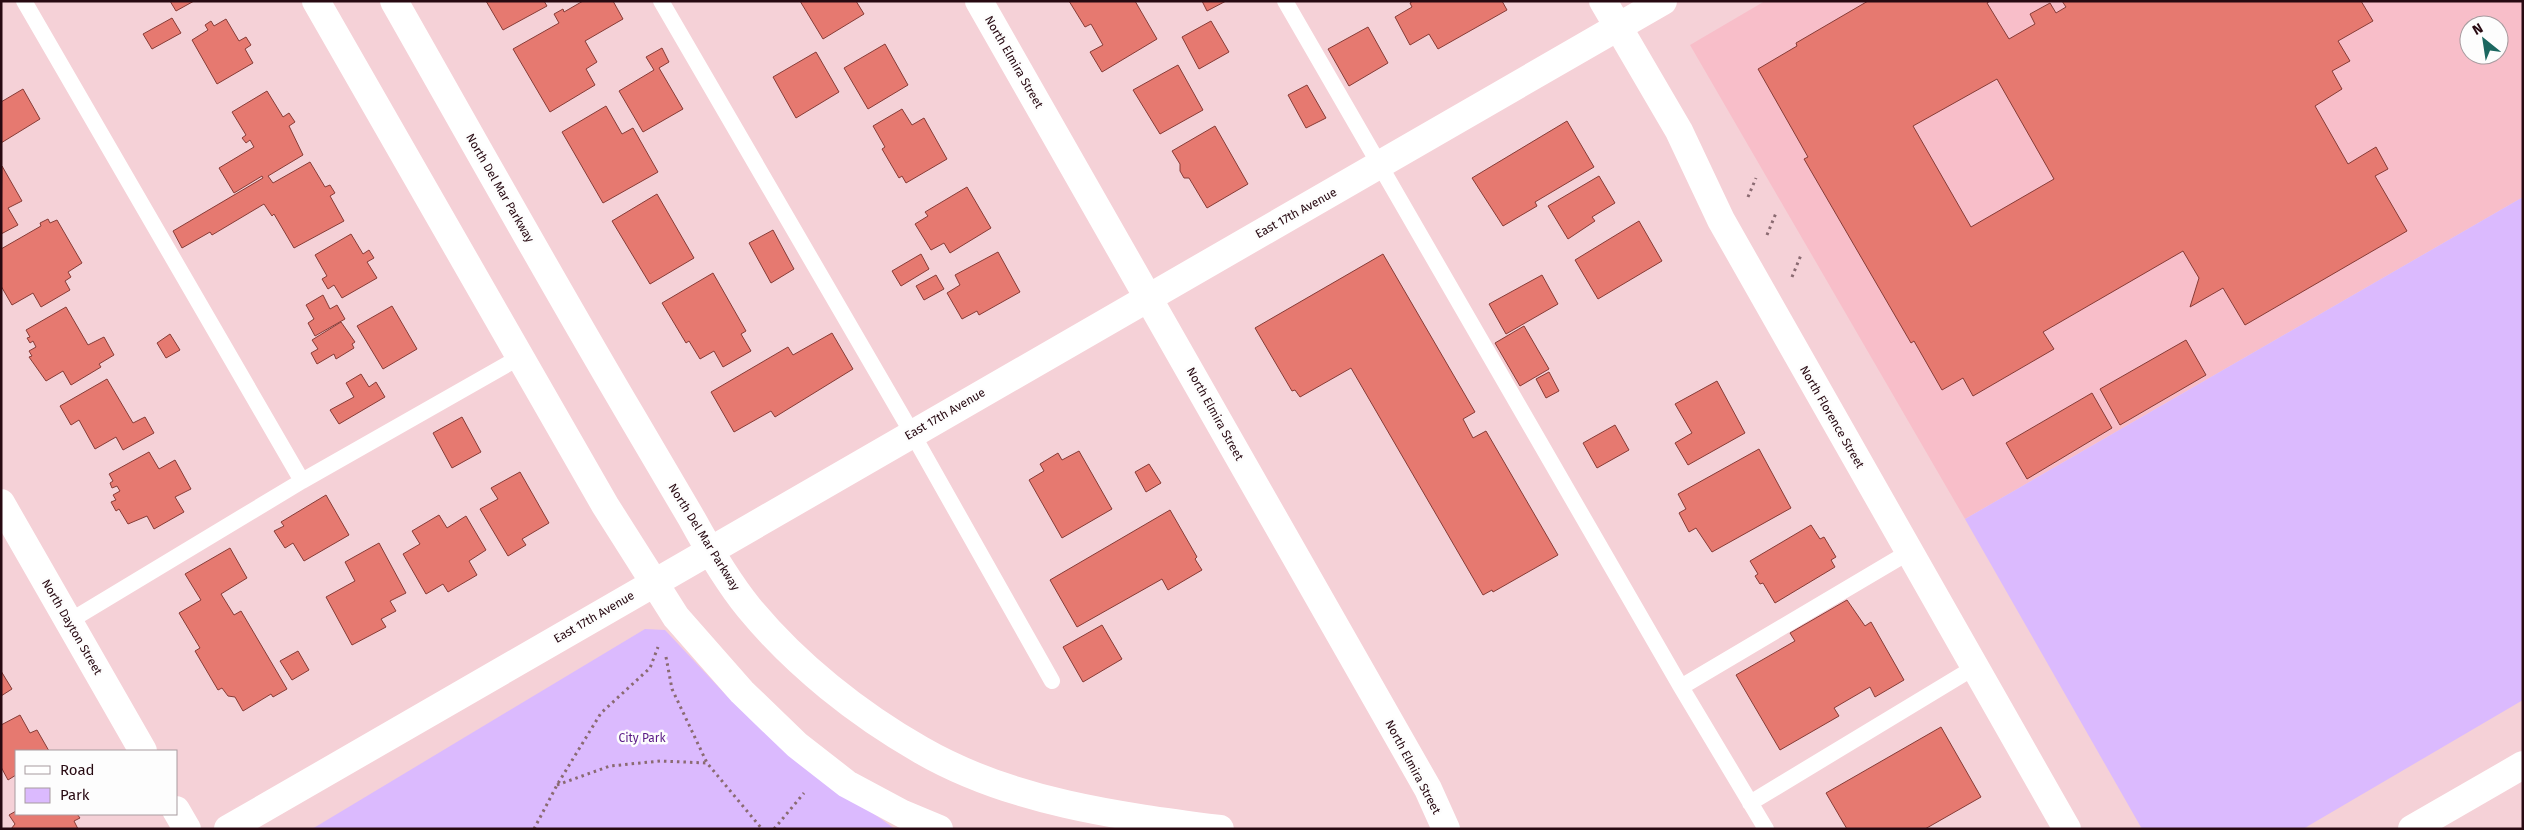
<svg xmlns="http://www.w3.org/2000/svg" width="2524" height="830" viewBox="0 0 2524 830" font-family="'Fira Sans',sans-serif">
<style>
.built{fill:#f8bec9;fill-rule:evenodd}
.green{fill:#dbbafe}
.building{fill:#e67970;stroke:#873c37;fill-rule:evenodd}
.lines{fill:none;stroke-linecap:round;stroke-linejoin:round}
.path{stroke:#8a6a71;stroke-width:3;stroke-dasharray:2.5 4;stroke-linecap:butt}
.lane{stroke:#fff;stroke-width:16}
.street{stroke:#fff;stroke-width:28}
.secondary{stroke:#fff;stroke-width:28}
.labels{text-anchor:middle;dominant-baseline:central;stroke-width:5;stroke-linejoin:round;paint-order:stroke}
.street-label{font-size:12px;fill:#270911;stroke:#fdfdfd}
.park-label{font-size:12px;fill:#5a1b87;stroke:#fdfdfd}
</style>
<rect width="100%" height="100%" fill="#f5d1d7"/>
<!-- built -->
<path class="built" d="M1765,1H2523V197L1965,519L1690,45ZM2469,25H2499V55H2469Z"/>
<!-- green -->
<path class="green" d="M2523,197V700L2303,829H2142L1965,519Z
M645,629L665,630L727,696L809,767L895,829H312Z"/>
<!-- building -->
<path class="building" d="M170,1H194L176,11Z
M486,1H544L547,6L503,30Z
M583,1H613L623,19L585,41L597,62L586,69L595,85L550,112L513,49L559,23L554,14L563,9L564,12Z
M800,1H856L864,14L823,39Z
M1069,1H1135L1157,39L1102,72L1090,52L1103,45L1091,24L1085,27Z
M1202,1H1226L1207,11Z
M1413,1H1502L1507,10L1438,49L1429,34L1410,45L1395,17L1412,7L1410,3Z
M1868,1H1990L1987,3L2009,39L2035,24L2030,14L2050,3L2056,13L2066,7L2062,1H2361L2373,21L2338,41L2350,61L2332,71L2342,89L2315,106L2348,164L2376,147L2388,169L2375,176L2407,231L2245,325L2223,288L2190,307L2199,278L2183,251L2043,332L2054,349L1973,396L1963,378L1942,390L1914,341L1911,343L1804,159L1808,157L1758,69L1797,46L1796,43ZM1997,79L2054,179L1971,227L1913,126Z
M172,18L181,33L152,49L143,34Z
M226,19L239,41L246,37L251,45L245,49L253,63L217,84L192,40L208,30L205,25L211,21L214,26Z
M1211,21L1229,52L1199,69L1182,37Z
M1368,27L1388,63L1349,86L1328,49Z
M885,44L908,85L868,109L844,68Z
M662,48L669,62L659,68L683,109L643,132L619,91L654,70L646,57Z
M816,52L839,92L796,118L773,77Z
M1178,65L1203,110L1160,134L1133,90Z
M1307,85L1326,118L1306,128L1288,95Z
M23,89L40,119L1,143V102Z
M267,91L283,117L289,113L295,122L289,126L303,155L268,176L273,183L310,162L325,187L330,185L335,193L330,196L344,221L294,248L274,214L272,216L264,204L212,235L210,232L182,248L173,231L263,178L262,176L234,193L219,168L254,147L250,140L246,143L242,138L246,135L232,112Z
M606,106L622,134L633,128L658,172L603,203L562,132Z
M902,109L912,125L924,118L947,159L906,183L902,176L899,178L882,149L885,147L873,126Z
M1567,121L1594,167L1535,202L1537,206L1503,226L1472,178Z
M1215,126L1248,184L1207,208L1189,178H1184L1180,171V164L1172,151Z
M2,166L22,201L8,208L18,225L1,234Z
M1599,176L1615,203L1592,217L1595,221L1568,239L1548,206Z
M967,187L991,228L950,253L944,243L931,250L915,224L928,216L925,212Z
M657,194L694,258L650,284L612,221Z
M48,219L50,223L57,220L82,263L68,272L71,277L65,281L70,290L41,307L33,293L12,305L1,286V249L41,226L40,223Z
M1639,221L1662,261L1598,299L1575,260Z
M773,230L794,269L771,283L749,243Z
M351,234L363,254L369,250L374,258L367,262L377,278L342,298L334,285L328,289L322,279L327,276L315,255Z
M998,252L1020,292L979,315L977,311L962,319L947,293L960,285L955,275Z
M921,254L929,269L901,286L892,271Z
M1383,254L1475,412L1463,419L1473,438L1486,431L1558,555L1493,592L1492,590L1483,595L1351,368L1300,397L1295,390L1292,391L1255,328Z
M713,273L746,331L741,334L751,351L723,367L714,351L700,359L689,341L686,343L662,303Z
M936,275L944,289L924,300L916,286Z
M1542,275L1558,304L1506,334L1489,304Z
M323,295L330,309L337,305L345,319L315,336L308,323L314,319L306,305Z
M392,306L417,349L383,369L357,326Z
M66,307L88,345L104,337L114,355L99,364L101,367L71,385L63,371L46,381L29,357L32,356L29,351L36,347L33,341L30,343L27,338L30,337L26,330Z
M341,322L355,342L352,344L354,348L336,359L334,354L317,364L311,353L318,349L312,340Z
M1524,326L1549,369L1520,386L1495,343Z
M832,333L853,369L775,417L771,411L734,432L711,392L788,347L793,355Z
M170,334L180,350L166,358L157,343Z
M2186,340L2206,375L2120,425L2100,389Z
M1549,372L1559,391L1546,398L1536,379Z
M361,374L369,387L376,382L385,397L339,424L330,410L354,397L346,383Z
M107,379L133,423L145,417L154,433L123,450L116,437L95,449L79,420L71,425L60,406Z
M1717,381L1745,433L1688,465L1675,443L1692,433L1675,404Z
M2092,393L2112,428L2027,479L2006,443Z
M462,417L481,452L452,468L433,433Z
M1615,425L1629,450L1597,468L1583,443Z
M1759,449L1791,508L1712,552L1696,528L1689,532L1679,513L1686,509L1678,494Z
M1079,451L1112,509L1062,538L1029,480L1044,471L1040,464L1058,453L1062,460Z
M149,452L159,469L175,460L191,489L175,497L184,512L154,529L147,516L128,524L119,509L116,511L111,502L116,500L113,495L120,491L117,486L112,488L110,483L113,481L109,474Z
M1149,464L1161,483L1146,492L1135,472Z
M520,472L549,523L522,539L526,545L508,556L480,509L498,499L491,488Z
M326,495L349,535L304,561L293,543L285,548L274,531L284,526L281,522Z
M1170,510L1197,557L1195,559L1202,570L1168,590L1162,579L1077,627L1050,580Z
M439,515L447,528L466,516L486,550L469,561L477,575L448,592L443,584L426,594L403,554L420,544L412,531Z
M1811,525L1820,539L1824,537L1836,557L1831,560L1835,567L1775,603L1763,583L1760,584L1755,576L1758,574L1750,561Z
M379,543L406,593L390,601L396,611L381,619L386,627L352,645L326,597L355,581L345,562Z
M230,548L247,578L221,594L234,615L241,611L287,689L273,697L271,694L243,711L235,697L228,696L222,688L218,690L195,651L200,648L179,613L201,600L185,574Z
M1847,600L1865,626L1871,622L1904,680L1875,697L1870,687L1834,708L1839,716L1780,750L1736,675L1795,641L1790,633Z
M1102,625L1122,659L1083,682L1063,647Z
M298,651L309,670L292,680L280,661Z
M1,671L12,689L1,696Z
M20,715L30,733L37,730L49,751H16V775L8,780L1,767V725Z
M1941,727L1981,797L1925,829H1847L1826,793Z
M16,811V814H77L80,818L74,821L78,829H11L15,824L9,815Z"/>
<g class="lines">
<!-- path -->
<path class="path" d="M1748,197L1756,178
M1767,235L1776,213
M1792,277L1801,255
M666,657L672,689L707,763L762,829
M557,785L610,766L660,761L707,763
M534,829L557,785L601,713L650,668L658,647
M774,829L804,793"/>
<!-- lane -->
<path class="lane" d="M24,1L302,481
M661,1L912,433L1052,681
M1285,1L1681,687L1766,829
M68,622L302,481L520,357
M1681,687L1909,552
M1750,803L1975,667"/>
<!-- street -->
<path class="street" d="M979,1L1428,789L1446,829
M1603,1L1679,131L1721,220L2067,829"/>
<!-- secondary -->
<path class="secondary" d="M316,1L605,505L676,617L742,692L797,745L847,784L903,814L939,829
M394,1C473,140 551,280 632,417C652,451 672,485 692,519C709,550 727,581 749,608C796,665 858,714 921,750C1011,802 1119,816 1220,829
M1,503L143,751
M176,810L187,829
M228,829L1663,1
M2412,829L2523,765"/>
</g>
<g class="labels">
<!-- street labels -->
<g class="street-label">
<text transform="translate(1014 62) rotate(60)">North Elmira Street</text>
<text transform="translate(500 188) rotate(60)">North Del Mar Parkway</text>
<text transform="translate(1296 213) rotate(-29)">East 17th Avenue</text>
<text transform="translate(945 414) rotate(-30)">East 17th Avenue</text>
<text transform="translate(1215 414) rotate(61)">North Elmira Street</text>
<text transform="translate(1832 417) rotate(60)">North Florence Street</text>
<text transform="translate(704 537) rotate(58)">North Del Mar Parkway</text>
<text transform="translate(594 617) rotate(-30)">East 17th Avenue</text>
<text transform="translate(72 627) rotate(60)">North Dayton Street</text>
<text transform="translate(1413 767) rotate(62)">North Elmira Street</text>
</g>
<!-- park labels -->
<g class="park-label">
<text x="642" y="738">City Park</text>
</g>
</g>
<!-- border -->
<rect width="2524" height="830" fill="none" stroke="#270911" stroke-width="5"/>
<!-- legend -->
<rect x="15" y="750" width="162" height="65" fill="#fdfdfd" stroke="#a79b9f"/>
<rect x="25" y="766" width="25" height="8" fill="#ffffff" stroke="#a79b9f"/>
<text x="60" y="775" font-size="15" fill="#270911">Road</text>
<rect x="25" y="788" width="25" height="15" fill="#dbbafe" stroke="#a79b9f"/>
<text x="60" y="800" font-size="15" fill="#270911">Park</text>
<!-- north arrow -->
<g transform="translate(2484 40) rotate(330)"><circle r="24" fill="#fdfdfd" stroke="#a79b9f"/>
<path d="M0-4L9 19L0 12L-9 19Z" fill="#1b6760"/>
<text y="-8" font-size="14" font-weight="bold" text-anchor="middle" fill="#270911">N</text>
</g>
</svg>
